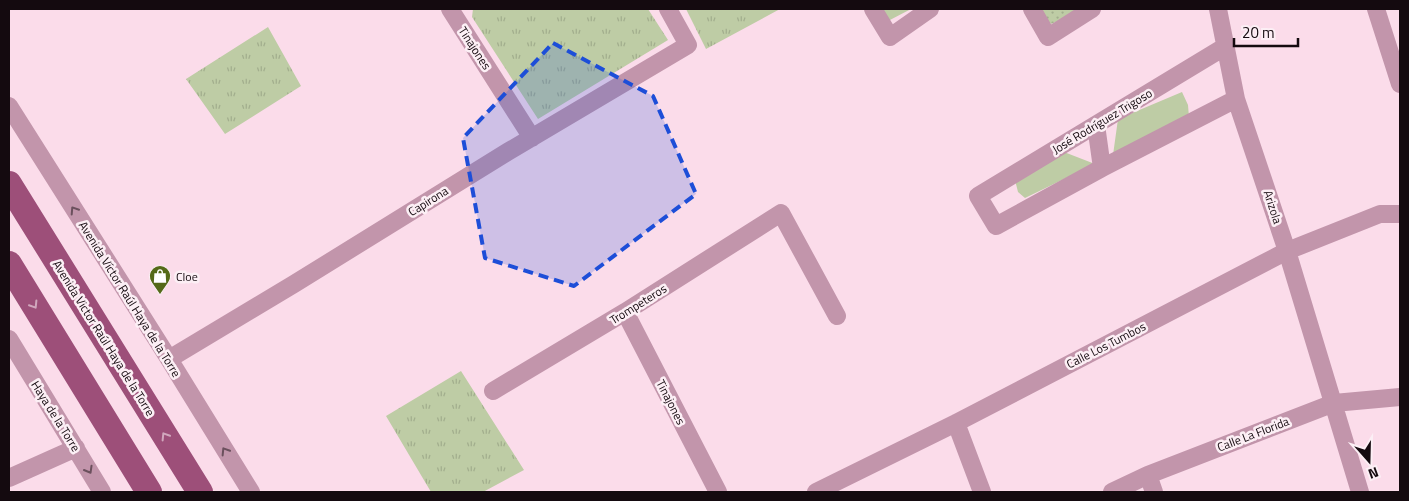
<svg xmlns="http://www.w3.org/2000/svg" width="1409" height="501" viewBox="0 0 1409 501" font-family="'Titillium Web',sans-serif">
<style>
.grass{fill:url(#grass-dots)}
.park{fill:url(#park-tufts)}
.garden{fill:#becca5}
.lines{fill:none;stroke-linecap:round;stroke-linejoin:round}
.minor{stroke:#c295ab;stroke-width:18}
.primary{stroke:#9d4f79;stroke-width:26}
.oneway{stroke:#6b505d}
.oneway2{stroke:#d1a7bd}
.marked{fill:#1d4ed8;fill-opacity:0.2;stroke:#1d4ed8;stroke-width:4;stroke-dasharray:10 6;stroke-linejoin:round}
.labels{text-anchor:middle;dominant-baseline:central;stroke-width:5;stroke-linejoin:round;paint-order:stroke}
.street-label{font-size:12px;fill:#140a0f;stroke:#fceff5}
.poi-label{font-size:12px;fill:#140a0f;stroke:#fceff5;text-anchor:start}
</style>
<defs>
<pattern id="grass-dots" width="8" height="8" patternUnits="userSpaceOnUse" patternTransform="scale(1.25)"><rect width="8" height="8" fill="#becca5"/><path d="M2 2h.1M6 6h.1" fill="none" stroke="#a2ae8d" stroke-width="1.8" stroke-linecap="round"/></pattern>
<pattern id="park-tufts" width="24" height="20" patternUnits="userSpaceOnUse" patternTransform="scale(1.25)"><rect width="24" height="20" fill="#becca5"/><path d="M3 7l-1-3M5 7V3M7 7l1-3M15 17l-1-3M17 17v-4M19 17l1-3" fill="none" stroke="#a2ae8d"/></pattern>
</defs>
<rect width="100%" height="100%" fill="#fbdcea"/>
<!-- grass -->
<path class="grass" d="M1040,9H1086L1051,24L1045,19Z"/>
<!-- park -->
<path class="park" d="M473,9H648L668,40L538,119L472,17Z
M686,9H780L706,49Z
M268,27L301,86L225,134L186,79Z
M461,371L524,470L483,492H431L386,416Z"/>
<!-- garden -->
<path class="garden" d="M877,9H911L888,21Z
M1182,92L1188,105L1189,117L1113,155L1118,119Z
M1064,152L1095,164L1025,198L1018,192L1015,180Z"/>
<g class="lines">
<!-- minor -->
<path class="minor" d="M450,9L532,138
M873,9L890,37L930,9
M1032,9L1048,37L1092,9
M1218,9L1236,99L1287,251L1360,492
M1376,9L1400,84
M1226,46L978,196L996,226L1102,168L1236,99
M9,106L169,359L251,492
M1096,125L1102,168
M625,312L718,492
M9,339L102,492
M169,359L294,284L509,151L688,45L668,9
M493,391L625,312L781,213L837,316
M956,423L982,492
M1148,475L1154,492
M9,478L76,448
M816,492L956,423L1287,251L1380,214H1400
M1112,492L1148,475L1334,403L1400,397"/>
<!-- primary -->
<path class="primary" d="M9,184L200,492
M9,264L149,492"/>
</g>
<!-- one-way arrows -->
<defs><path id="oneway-chevron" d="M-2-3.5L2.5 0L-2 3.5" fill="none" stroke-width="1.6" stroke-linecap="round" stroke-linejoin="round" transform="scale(1.25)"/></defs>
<g class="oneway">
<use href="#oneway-chevron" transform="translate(74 210) rotate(-123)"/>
<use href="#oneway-chevron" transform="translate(225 451) rotate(-122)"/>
<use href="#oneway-chevron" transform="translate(89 470) rotate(60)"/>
</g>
<g class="oneway2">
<use href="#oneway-chevron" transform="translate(34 305) rotate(58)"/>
<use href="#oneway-chevron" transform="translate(165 436) rotate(-122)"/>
</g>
<!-- marked area -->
<path class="marked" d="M553,43L653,96L696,194L574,286L485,258L463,138Z"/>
<!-- icons -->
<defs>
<g id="shop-pin" transform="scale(1.125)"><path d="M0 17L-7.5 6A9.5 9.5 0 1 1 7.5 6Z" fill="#546918" stroke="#fceff5"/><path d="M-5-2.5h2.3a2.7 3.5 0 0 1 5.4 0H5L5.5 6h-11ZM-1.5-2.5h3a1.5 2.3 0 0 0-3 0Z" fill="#fff"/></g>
</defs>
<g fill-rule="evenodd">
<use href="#shop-pin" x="160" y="276"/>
</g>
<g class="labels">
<!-- street labels -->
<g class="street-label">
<text transform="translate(475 48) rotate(57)">Tinajones</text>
<text transform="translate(1102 121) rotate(-31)">José Rodríguez Trigoso</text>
<text transform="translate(428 201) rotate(-32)">Capirona</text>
<text transform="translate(1273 207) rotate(72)">Arizola</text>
<text transform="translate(130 299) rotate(58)">Avenida Víctor Raúl Haya de la Torre</text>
<text transform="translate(638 304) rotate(-32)">Trompeteros</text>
<text transform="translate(104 338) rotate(58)">Avenida Victor Raúl Haya de la Torre</text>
<text transform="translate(1106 345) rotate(-27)">Calle Los Tumbos</text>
<text transform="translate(671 402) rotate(63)">Tinajones</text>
<text transform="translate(56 416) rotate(58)">Haya de la Torre</text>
<text transform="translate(1253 434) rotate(-21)">Calle La Florida</text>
</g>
<!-- poi labels -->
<g class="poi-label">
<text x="176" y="276">Cloe</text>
</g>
</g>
<!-- border -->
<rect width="1409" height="501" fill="none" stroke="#140a0f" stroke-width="20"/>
<!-- north arrow -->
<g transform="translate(1369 461) rotate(160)" stroke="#fceff5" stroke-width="4" paint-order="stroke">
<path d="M0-4L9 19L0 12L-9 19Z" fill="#140a0f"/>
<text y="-8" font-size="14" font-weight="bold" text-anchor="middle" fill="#140a0f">N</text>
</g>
<!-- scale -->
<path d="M1234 38v8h64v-8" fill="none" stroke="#140a0f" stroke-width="2.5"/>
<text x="1242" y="38" font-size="15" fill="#140a0f" stroke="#fceff5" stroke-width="4" paint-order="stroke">20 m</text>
</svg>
